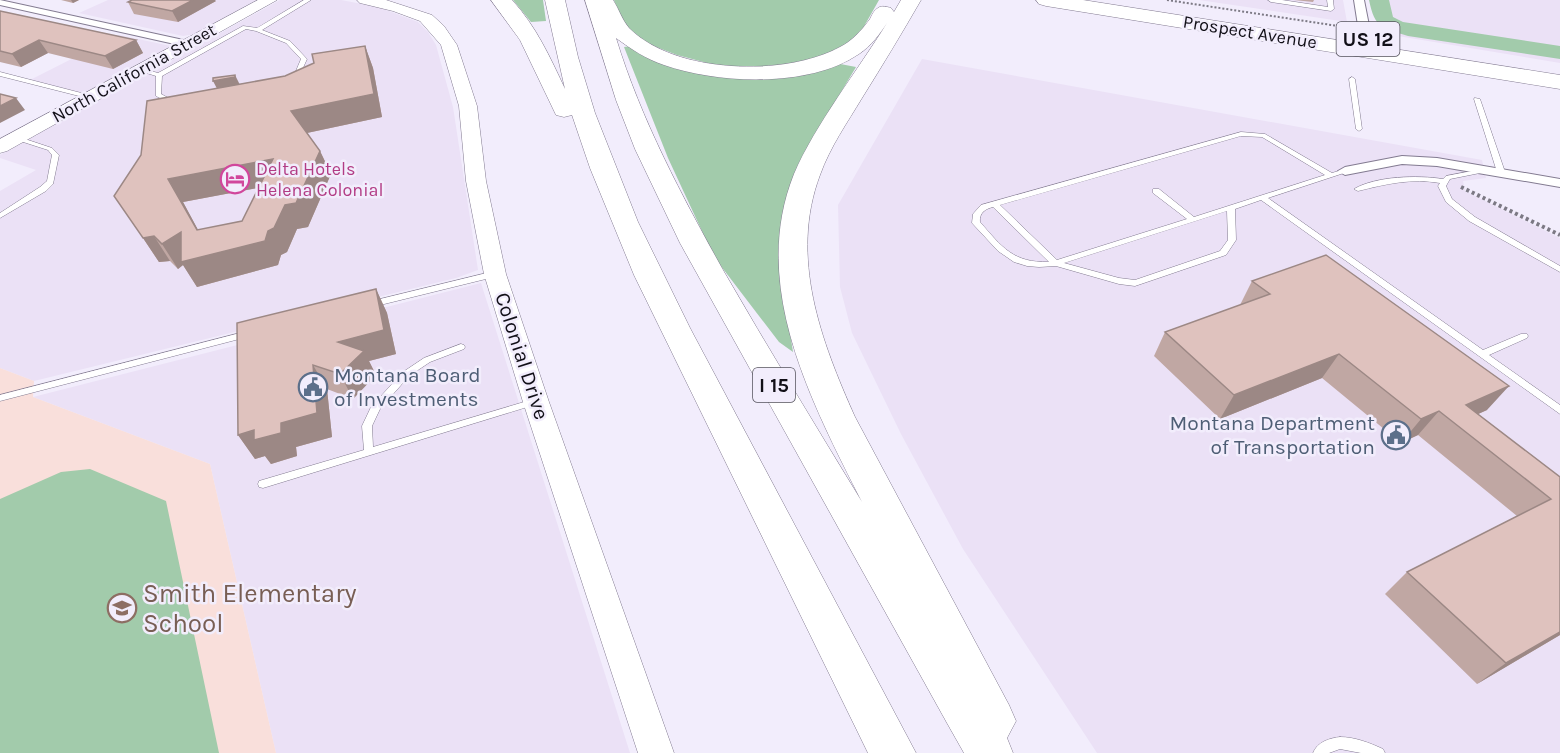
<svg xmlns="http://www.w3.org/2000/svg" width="1560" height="753" viewBox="0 0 1560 753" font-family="Karla,sans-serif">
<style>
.commercial{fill:#ebe1f6}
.education{fill:#f9dfdb}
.green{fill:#a2cbab}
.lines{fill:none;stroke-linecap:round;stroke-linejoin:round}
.lane-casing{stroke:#837b91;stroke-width:1}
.street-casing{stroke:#837b91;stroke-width:2}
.secondary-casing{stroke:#837b91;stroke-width:1}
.highway-casing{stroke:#837b91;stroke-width:1}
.path-far1{stroke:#7c7984;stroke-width:2;stroke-dasharray:2 2;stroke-linecap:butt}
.path{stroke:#7c7984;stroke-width:4;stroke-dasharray:3 3;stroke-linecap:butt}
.lane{fill:#fff;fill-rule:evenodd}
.street{fill:#fff;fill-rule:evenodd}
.secondary{fill:#fff;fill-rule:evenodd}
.highway{fill:#fff;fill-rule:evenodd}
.wall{fill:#c0a7a3;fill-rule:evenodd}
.shaded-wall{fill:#9c8885}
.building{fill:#dfc2be;stroke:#9c8885;stroke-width:1.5;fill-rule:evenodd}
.labels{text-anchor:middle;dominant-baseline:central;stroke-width:5;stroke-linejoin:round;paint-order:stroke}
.far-street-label{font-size:18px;fill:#110f17;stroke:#f2edfc}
.far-hotel-label{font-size:18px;fill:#b23c85;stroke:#f2edfc;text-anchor:start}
.shield{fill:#f2edfc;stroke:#54525c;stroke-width:1.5}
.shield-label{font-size:20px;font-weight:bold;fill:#110f17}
.street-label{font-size:21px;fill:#110f17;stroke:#f2edfc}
.service-label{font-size:21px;fill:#4e5e75;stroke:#f2edfc;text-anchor:start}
.near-education-label{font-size:26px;fill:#785e54;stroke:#f2edfc;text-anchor:start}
</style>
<rect width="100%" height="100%" fill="#f2edfc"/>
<!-- commercial -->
<path class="commercial" d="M108,0H256L195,34L183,36L79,13Z
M280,0H341L378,7L418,22L428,32L436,45L453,107L478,270L456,278L34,381L0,368V191L36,170L0,158V155Z
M1199,0H1343L1347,22Z
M1372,0H1560V63L1398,36L1379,25Z
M119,35L171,46L82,94L28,81Z
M922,59L1482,160L1486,178L1463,181L1465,191L1560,238V753H1097L963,549L901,434L852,333L840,287L838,205Z
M481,283L630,753H276L210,464L33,397Z"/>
<!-- education -->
<path class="education" d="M0,368L34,381L33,397L210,464L276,753H0Z"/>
<!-- green -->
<path class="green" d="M513,0H543L546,21L531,22Z
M614,0H879L862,30L836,53L776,69L715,65L677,55L646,43L621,21Z
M1369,0H1389L1393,17L1403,22L1560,46V59L1408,36C1382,28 1375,29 1369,0Z
M631,46L707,72L835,63L856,67L825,119L788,320L793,352L779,342L714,257L668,158L624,47Z
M90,469L166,501L219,753H0V499L61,472Z"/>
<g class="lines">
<!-- lane casing -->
<g class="lane-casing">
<path id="lane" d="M304,0H311L262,30L290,41L306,58L307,59L298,79L293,78L301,59L286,43L256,31L246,29L162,76L161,94L176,102V104H172L156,96V76L137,70L140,68L158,73L243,26L257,28Z
M1268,0H1282L1328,7L1327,0H1333L1334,9L1331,11L1271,2Z
M0,72L93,96L94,97L91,99L0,76Z
M1352,77L1355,79L1362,129L1359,131L1356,129L1349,79Z
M1475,98L1480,99L1505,172L1503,173H1499L1497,172L1474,99Z
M1241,132L1265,134L1332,173L1345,169L1347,170V172L1268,198L1483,350L1521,334H1527L1528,336L1527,338L1489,355L1560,405V414L1261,200L1235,209L1236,240L1226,255L1135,286L1119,284L1056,266L1039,267L1027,266L1014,262L998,251L972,223L973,214L981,205ZM1241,136L1262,137L1325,175L1194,217L1159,189H1153V193L1187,219L1057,260L1000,205ZM993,207L1049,262C1013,263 1002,247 980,222C979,213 985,209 993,207ZM1227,211L1228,240L1220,251L1135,280L1119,278L1064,263Z
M16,136L52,148L59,155L53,184L46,191L0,218V213L40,187L47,181L52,155L48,150L14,139V137Z
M1488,168L1491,170L1490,171L1450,179L1446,186L1452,199L1475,217L1560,266V272L1469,221L1446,202L1438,186L1440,183C1412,178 1386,184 1358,191L1354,189C1376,176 1418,175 1443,179L1446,176Z
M495,271L498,272L499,274L498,276L372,307L368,304L372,301Z
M248,331L252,334L251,336L0,401V395Z
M461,344L464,345L465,347L464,349L430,362L409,376L380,409L372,426L373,447L534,399L537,400L539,402L537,404L263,488L259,487L258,484L259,481L364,450L362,426L371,407L403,372L424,358Z
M1340,737C1355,737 1370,743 1383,749L1385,753H1361L1340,749L1329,753H1313C1317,742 1330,738 1340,737Z"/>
</g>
<!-- street casing -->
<g class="street-casing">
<path id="street" d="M0,0L188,41L194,44L188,47L0,5Z
M1354,0H1364L1374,51L1372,53L1368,55L1362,51Z
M1402,156L1437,158L1560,179V187L1437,166L1402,164L1345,175L1338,171L1345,167Z"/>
</g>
<!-- secondary casing -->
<g class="secondary-casing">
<path id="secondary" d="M258,0H277L7,151L0,153V139Z
M357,0H386L432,15L444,26L457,45L477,106L486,181L506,274L549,402L674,753H638L523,402L484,274L466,181L459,106L441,45L420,21L393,11L360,3Z"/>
</g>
<!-- highway casing -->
<g class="highway-casing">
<path id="highway" d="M491,0H512C536,26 550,57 565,89L545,0H565L578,57L595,113L638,222L690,328L916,753H868L634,275L590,168L572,115L564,117L556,115L520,40Z
M585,0H613C619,9 622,20 629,28C675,74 785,77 840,47C852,41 862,30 870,19C872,15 874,10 878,8C882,5 887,7 891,8L894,12L901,0H921C902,33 882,66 862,98C847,123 830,147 820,175C789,257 821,341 855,417L1009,705L1016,721L1007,738L1013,753H964L947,723L680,243L635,149L616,100ZM887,23C858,70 815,125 794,174C749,286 812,403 862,502C815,425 768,348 723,270C682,196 641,120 616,38C631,49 646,59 664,65C719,84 809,88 859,54C871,46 879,35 887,23Z
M1036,0H1083L1560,75V89L1046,6L1039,4Z"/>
</g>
<!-- path-far1 -->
<path class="path-far1" d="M1167,0L1338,26"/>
<!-- path -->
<path class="path" d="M1461,187L1560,235"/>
<!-- lane -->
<use href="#lane" class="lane"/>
<!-- street -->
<use href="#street" class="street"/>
<!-- secondary -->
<use href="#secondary" class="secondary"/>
<!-- highway -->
<use href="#highway" class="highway"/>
</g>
<!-- wall -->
<path class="wall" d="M61,0H79L73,3Z
M1294,0H1314L1313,2Z
M216,1L178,22L134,14L128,2Z
M0,11L136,40L143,53L113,69L48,53L21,67L0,62Z
M365,46L373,68L382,117L307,133L320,151L331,174L308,227L297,229L287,252L281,255L278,265L197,287L183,265L178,269L170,261L159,262L143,238L240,84L285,76ZM258,188L242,221L198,230L183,202Z
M1252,281L1487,410L1478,414L1560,477V635L1477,684L1385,594L1407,572L1517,516L1418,435L1401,443L1322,378L1220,419L1154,356L1165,332L1240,305Z
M376,289L387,313L396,354L369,361L376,375L353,399L327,389L332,437L296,447L297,456L271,464L265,456L255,459L238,435Z"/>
<!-- shaded-wall -->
<path class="shaded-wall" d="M71,0H79L73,3Z
M193,0H215L216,1L178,22L172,11Z
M39,40L48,53L21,67L12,54Z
M136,40L143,53L113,69L105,56Z
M365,46L373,68L382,117L302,134L291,111Z
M235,75L246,97L225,104L213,81Z
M16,98L25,110L0,123V106Z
M320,151L331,174L308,227L297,229L287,252L281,255L278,265L197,287L183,265L178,269L162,244L181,232L268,231Z
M273,159L284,183L183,202L211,254L197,230L168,179Z
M154,236L170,261L159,262L143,238Z
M376,289L387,313L396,354L369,361L376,375L353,399L340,374L338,342Z
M1339,354L1322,378L1220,419L1234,395Z
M313,365L327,389L332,437L296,447L297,456L271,464L265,456L255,459L238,435L281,423Z
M1509,386L1487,410L1456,424L1466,405Z
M1439,411L1418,435L1401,443L1421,419Z
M1560,632V635L1477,684L1506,663Z"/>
<!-- building -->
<path class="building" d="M132,0H193L172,11L128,2Z
M0,11L136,40L105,56L39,40L12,54L0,51Z
M365,46L374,94L291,111L320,151L296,203L285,205L274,228L268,231L265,241L181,262V232L162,244L154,236L143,238L114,196L141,155L147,101L285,76L314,63L312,54ZM273,159L242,221L197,230L168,179Z
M235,75V77L213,81V78Z
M0,94L16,98L0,106Z
M1326,255L1509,386L1466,405L1560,477V632L1506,663L1407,572L1551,499L1439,411L1421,419L1339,354L1234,395L1165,332L1270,294L1252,281Z
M376,289L384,330L338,342L364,351L340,374L313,365L317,413L281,423V433L254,440V430L238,435L237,323Z"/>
<!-- icons -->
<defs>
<g id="hotel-ring" transform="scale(1.5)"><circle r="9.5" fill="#f2edfc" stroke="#d1479c" stroke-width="1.5"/><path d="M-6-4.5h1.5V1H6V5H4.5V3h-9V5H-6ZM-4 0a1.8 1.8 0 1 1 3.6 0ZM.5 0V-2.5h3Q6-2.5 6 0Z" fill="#d1479c"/></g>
<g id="civic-ring" transform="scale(1.5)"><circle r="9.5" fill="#f2edfc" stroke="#5c6f8a" stroke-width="1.5"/><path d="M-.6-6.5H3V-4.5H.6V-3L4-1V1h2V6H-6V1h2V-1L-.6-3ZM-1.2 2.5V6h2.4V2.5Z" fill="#5c6f8a"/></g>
<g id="school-ring" transform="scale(1.5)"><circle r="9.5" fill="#f2edfc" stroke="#8d6e63" stroke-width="1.5"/><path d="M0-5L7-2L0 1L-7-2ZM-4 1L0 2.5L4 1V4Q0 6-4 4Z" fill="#8d6e63"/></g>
</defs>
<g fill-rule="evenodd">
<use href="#hotel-ring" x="235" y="179"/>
<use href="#civic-ring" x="313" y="387"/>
<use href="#civic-ring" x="1396" y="435"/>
<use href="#school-ring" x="122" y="608"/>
</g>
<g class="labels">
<!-- far-street labels -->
<g class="far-street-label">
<text transform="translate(1250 32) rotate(9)">Prospect Avenue</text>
<text transform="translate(134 73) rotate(-29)">North California Street</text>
</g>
<!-- far-hotel labels -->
<g class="far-hotel-label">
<text x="256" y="169">Delta Hotels<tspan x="256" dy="21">Helena Colonial</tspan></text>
</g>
<!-- shield labels -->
<g class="shield">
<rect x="1336.5" y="22" width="63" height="34" rx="4.5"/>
<rect x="753" y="368" width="42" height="34" rx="4.5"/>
</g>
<g class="shield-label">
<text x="1368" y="39">US 12</text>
<text x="774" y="385">I 15</text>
</g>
<!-- street labels -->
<g class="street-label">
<text transform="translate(522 356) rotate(72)">Colonial Drive</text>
</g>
<!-- service labels -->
<g class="service-label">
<text x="334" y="375">Montana Board<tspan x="334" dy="24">of Investments</tspan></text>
<text x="1375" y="423" text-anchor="end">Montana Department<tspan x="1375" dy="24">of Transportation</tspan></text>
</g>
<!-- near-education labels -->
<g class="near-education-label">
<text x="143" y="593">Smith Elementary<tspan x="143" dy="30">School</tspan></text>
</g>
</g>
</svg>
